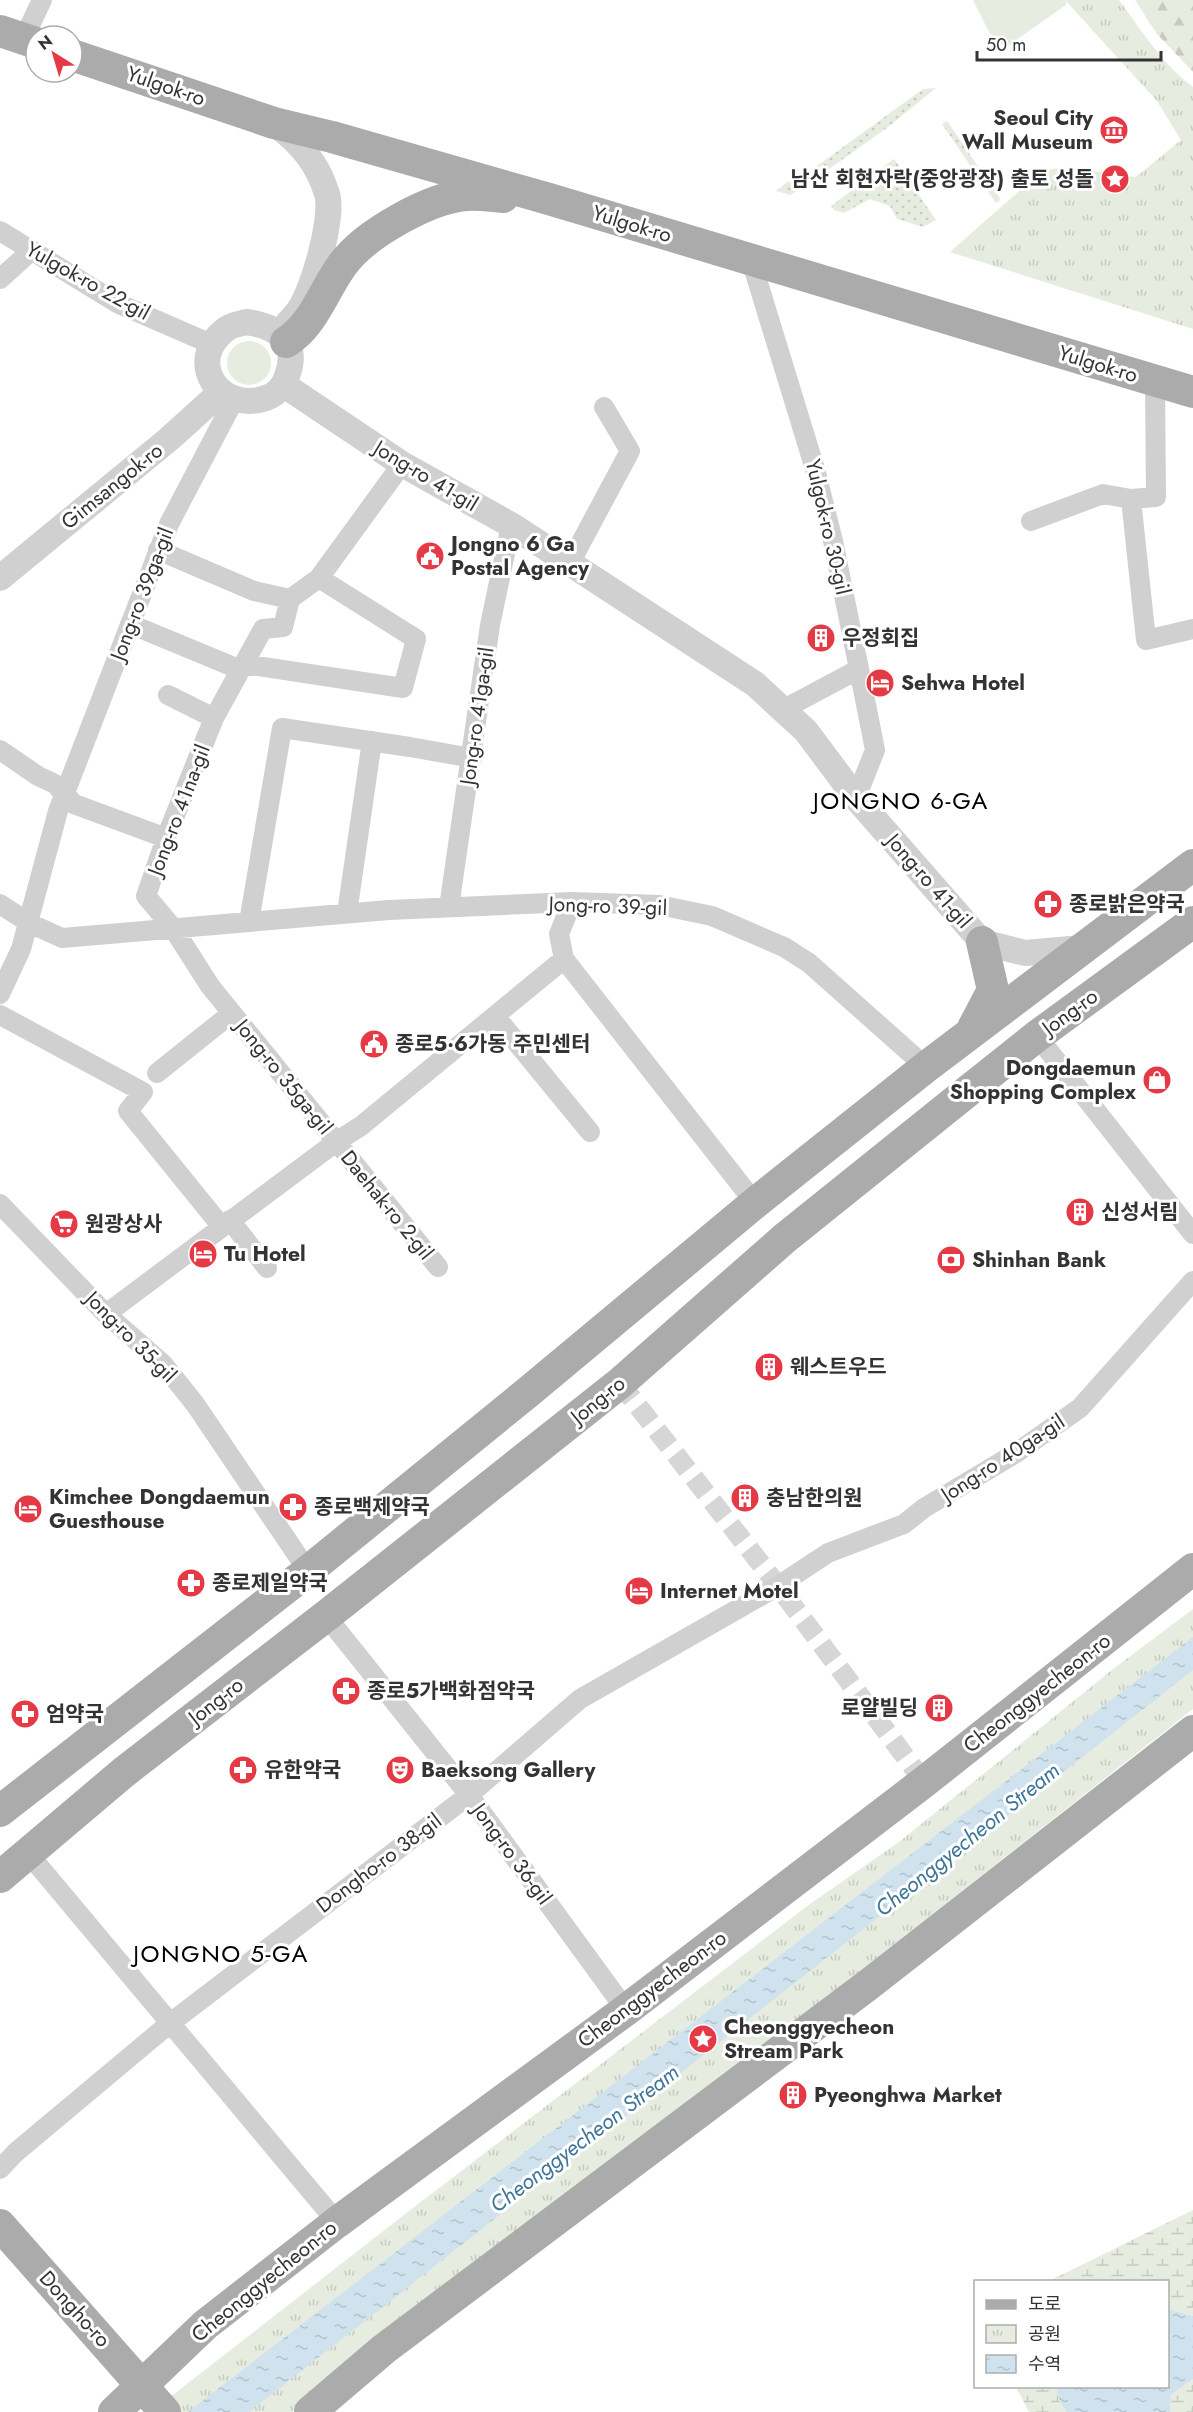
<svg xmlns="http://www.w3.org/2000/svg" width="1193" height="2412" viewBox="0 0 1193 2412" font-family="Jost,'Noto Sans KR',sans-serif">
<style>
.grass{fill:#e6ecdf}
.forest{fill:url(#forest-firs)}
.wetland{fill:url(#wetland-marsh)}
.park{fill:url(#park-tufts)}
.garden{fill:url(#garden-dots)}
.water{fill:url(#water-ripples)}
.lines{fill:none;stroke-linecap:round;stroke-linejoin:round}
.minor-tunnel{stroke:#d6d6d6;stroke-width:20;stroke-dasharray:20 10;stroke-linecap:butt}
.minor{stroke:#d0d0d0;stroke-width:20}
.tertiary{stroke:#d0d0d0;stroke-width:26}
.primary{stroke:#ababab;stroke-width:32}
.labels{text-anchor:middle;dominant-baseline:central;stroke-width:6;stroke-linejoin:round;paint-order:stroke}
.street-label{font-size:21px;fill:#333;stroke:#fff}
.poi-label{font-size:21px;font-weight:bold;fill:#333;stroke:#fff;text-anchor:start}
.water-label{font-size:22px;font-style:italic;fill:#3f7597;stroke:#fff}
.quarter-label{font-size:24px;letter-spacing:1.5px;fill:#000;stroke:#fff}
</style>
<defs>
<pattern id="forest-firs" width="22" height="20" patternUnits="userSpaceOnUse" patternTransform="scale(1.5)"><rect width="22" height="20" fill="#e6ecdf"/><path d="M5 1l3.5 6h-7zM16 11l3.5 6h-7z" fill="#c6cbc0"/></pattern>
<pattern id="wetland-marsh" width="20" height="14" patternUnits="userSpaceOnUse" patternTransform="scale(1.5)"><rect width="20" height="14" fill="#e6ecdf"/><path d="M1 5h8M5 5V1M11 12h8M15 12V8" fill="none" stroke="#c6cbc0"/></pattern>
<pattern id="park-tufts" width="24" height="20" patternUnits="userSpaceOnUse" patternTransform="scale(1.5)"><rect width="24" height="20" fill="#e6ecdf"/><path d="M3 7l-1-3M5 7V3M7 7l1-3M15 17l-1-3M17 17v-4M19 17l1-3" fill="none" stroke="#c6cbc0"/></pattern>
<pattern id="garden-dots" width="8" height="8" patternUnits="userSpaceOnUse" patternTransform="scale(1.5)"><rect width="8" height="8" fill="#e6ecdf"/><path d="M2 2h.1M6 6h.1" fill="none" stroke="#c6cbc0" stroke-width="1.8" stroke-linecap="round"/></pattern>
<pattern id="water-ripples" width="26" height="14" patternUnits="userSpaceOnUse" patternTransform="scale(1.5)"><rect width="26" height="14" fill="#cfe2ee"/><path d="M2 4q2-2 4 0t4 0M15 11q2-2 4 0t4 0" fill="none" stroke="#b2c2cd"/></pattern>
</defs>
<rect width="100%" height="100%" fill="#fff"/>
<!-- grass -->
<path class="grass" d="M973,0H1065L1067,4L1005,48L989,32Z
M227 363a22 22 0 1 1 44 0a22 22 0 1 1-44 0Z"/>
<!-- forest -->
<path class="forest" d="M1135,0H1193V72L1157,34Z"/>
<!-- wetland -->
<path class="wetland" d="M1193,2210V2316L1168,2309V2282H1047Z
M1193,2379V2412H1170L1171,2395Z
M1016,2387H1056L1060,2402L1067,2412H1029Z"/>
<!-- park -->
<path class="park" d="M1065,0H1119C1142,31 1162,64 1193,87V329L950,252L1035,177L1047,170L1064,167L1136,177L1181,140L1157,101Z
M1193,1609V1709L653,2134L292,2412H151L409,2211L810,1904L899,1842L1112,1670Z"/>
<!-- garden -->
<path class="garden" d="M936,88L888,127L804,187L790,195L776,191L787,182H795L923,89Z
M947,121L1001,200L996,203L942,124Z
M894,159L936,220L923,227L897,219L890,206L870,199L844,213L834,210L831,206Z"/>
<!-- water -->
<path class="water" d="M1193,1637V1670L249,2412H188Z
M1168,2309L1193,2316V2379L1171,2395L1170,2412H1067L1060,2402L1056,2387L1168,2386Z"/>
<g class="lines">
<!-- minor-tunnel -->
<path class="minor-tunnel" d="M620,1383L778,1586L924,1782"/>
<!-- minor -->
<path class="minor" d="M24,38L42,0
M0,231L117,303L211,344
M751,260L815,469L833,541L859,669L875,750L856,798
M0,279L32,250
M1155,381L1156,497L1131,499L1146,640L1193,629
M1031,521L1103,494L1131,499
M158,550L254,591L290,599L319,578L402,464
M570,563L630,451L604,407
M290,599L283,627L263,629L214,718L166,838L146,896L173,928L210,986L438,1267
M130,624L241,670
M244,664L403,688L416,639L319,578
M168,695L214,718
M784,709L859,669
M0,750L38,776L55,784L74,804L166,838
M0,904L29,923L62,938L389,910L572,902L659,905L712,916L784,947L809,963L926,1067
M449,907L490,625L511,525
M347,913L372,741
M249,922L282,728L410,747L472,758
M564,959L755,1203
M0,994L21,949L58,811L169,524L234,400
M0,1015L143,1092L128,1111L222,1227
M495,1016L590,1132
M1037,1036L1193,1234
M157,1073L232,1013
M0,1204L106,1314L163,1364L195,1404L308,1571
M230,1220L267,1268
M106,1314L336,1142L361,1126L564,959L559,934L572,902
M326,1616L469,1795L626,2010
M27,1852L331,2215L336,2223
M0,2169L15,2153L169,2024L469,1795L580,1699L778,1586L828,1553L904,1524L924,1508L1016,1453L1080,1408L1193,1281"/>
<!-- tertiary -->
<path class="tertiary" d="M276,125C301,143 318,164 327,194C334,216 313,291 299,310C296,315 291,319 287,324
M246,322C277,326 300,342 287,376C283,388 277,394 266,398C219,414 185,361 225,330C230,325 239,324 246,322Z
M284,385L402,464L511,525L755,684L806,731L856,798L982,942L1025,953L1082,948
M0,578L169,439L221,392"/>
<!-- primary -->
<path class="primary" d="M0,31L36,43
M72,55L274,123L332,137L549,199L1193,392
M286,342C314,325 324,289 343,264C365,234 429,198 466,195C478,194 491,196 503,197
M973,1028L993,990L982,942
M0,1811L308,1571L527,1393L755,1203L926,1067L1193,865
M0,1877L124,1772L326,1616L620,1383L785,1238L968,1091L1037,1036L1193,922
M0,2225L165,2412
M114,2412L205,2325L336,2223L626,2010L924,1782L1193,1569
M310,2412L384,2349L868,1985L1193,1731"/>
</g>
<!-- icons -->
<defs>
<g id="museum-disc" transform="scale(1.5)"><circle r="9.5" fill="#e63946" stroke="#fff"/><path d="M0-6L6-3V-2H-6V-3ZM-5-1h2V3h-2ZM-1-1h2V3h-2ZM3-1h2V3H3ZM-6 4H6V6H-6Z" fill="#fff"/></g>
<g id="sight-disc" transform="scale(1.5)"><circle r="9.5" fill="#e63946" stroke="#fff"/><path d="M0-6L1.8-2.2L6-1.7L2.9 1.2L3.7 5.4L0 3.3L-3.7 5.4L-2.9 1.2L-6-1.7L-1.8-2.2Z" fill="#fff"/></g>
<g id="civic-disc" transform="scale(1.5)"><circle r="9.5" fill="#e63946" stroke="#fff"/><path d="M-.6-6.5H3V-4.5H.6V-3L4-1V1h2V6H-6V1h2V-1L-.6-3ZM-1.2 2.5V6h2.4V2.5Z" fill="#fff"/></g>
<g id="building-disc" transform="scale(1.5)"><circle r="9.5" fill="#e63946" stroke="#fff"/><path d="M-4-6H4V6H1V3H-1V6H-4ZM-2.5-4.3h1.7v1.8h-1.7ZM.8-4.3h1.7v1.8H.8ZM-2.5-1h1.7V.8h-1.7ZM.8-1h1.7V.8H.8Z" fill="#fff"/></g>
<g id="hotel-disc" transform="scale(1.5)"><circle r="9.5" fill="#e63946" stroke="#fff"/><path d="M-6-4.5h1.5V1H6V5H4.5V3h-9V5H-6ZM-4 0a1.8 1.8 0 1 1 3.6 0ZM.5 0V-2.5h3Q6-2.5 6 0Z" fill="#fff"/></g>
<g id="pharmacy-disc" transform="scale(1.5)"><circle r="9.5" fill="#e63946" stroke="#fff"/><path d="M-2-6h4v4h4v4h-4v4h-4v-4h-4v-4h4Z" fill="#fff"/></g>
<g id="shop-disc" transform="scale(1.5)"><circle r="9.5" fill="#e63946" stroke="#fff"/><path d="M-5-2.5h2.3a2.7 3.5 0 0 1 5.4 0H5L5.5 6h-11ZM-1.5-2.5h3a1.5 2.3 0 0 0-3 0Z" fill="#fff"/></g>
<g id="supermarket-disc" transform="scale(1.5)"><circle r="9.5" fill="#e63946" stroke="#fff"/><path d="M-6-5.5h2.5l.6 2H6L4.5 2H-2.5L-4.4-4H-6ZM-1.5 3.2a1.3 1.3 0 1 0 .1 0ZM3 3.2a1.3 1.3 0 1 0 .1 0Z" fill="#fff"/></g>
<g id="bank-disc" transform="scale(1.5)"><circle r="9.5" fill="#e63946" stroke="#fff"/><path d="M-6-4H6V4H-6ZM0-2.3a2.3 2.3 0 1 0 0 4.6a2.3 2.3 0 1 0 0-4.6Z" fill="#fff"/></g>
<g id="theatre-disc" transform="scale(1.5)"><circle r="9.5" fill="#e63946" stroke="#fff"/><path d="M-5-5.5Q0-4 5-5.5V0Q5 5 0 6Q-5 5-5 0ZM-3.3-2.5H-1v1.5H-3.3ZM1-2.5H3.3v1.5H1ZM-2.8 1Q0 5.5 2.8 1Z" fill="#fff"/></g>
</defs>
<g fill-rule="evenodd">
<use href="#museum-disc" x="1114" y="130"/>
<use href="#sight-disc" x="1115" y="179"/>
<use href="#civic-disc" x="430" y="556"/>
<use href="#building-disc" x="821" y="638"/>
<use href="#hotel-disc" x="880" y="683"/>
<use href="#pharmacy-disc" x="1048" y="904"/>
<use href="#civic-disc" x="374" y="1044"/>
<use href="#shop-disc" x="1157" y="1080"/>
<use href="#building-disc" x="1080" y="1212"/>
<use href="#supermarket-disc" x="64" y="1224"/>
<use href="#hotel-disc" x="203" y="1254"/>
<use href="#bank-disc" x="951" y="1260"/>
<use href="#building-disc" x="769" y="1367"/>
<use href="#building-disc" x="745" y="1498"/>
<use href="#pharmacy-disc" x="293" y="1507"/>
<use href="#hotel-disc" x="28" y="1509"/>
<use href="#pharmacy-disc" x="191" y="1583"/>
<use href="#hotel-disc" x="639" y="1591"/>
<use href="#pharmacy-disc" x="346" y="1691"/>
<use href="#building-disc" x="939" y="1708"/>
<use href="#pharmacy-disc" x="25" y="1714"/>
<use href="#pharmacy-disc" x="243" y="1770"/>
<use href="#theatre-disc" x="400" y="1770"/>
<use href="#sight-disc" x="703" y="2039"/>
<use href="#building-disc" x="793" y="2095"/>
</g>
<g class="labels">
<!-- street labels -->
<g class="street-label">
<text transform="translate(166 86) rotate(19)">Yulgok-ro</text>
<text transform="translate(632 224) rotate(17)">Yulgok-ro</text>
<text transform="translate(88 281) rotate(29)">Yulgok-ro 22-gil</text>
<text transform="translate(1098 364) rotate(17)">Yulgok-ro</text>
<text transform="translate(426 476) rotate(31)">Jong-ro 41-gil</text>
<text transform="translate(112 486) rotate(-39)">Gimsangok-ro</text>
<text transform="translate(828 527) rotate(77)">Yulgok-ro 30-gil</text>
<text transform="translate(142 594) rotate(-69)">Jong-ro 39ga-gil</text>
<text transform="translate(477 716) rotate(-82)">Jong-ro 41ga-gil</text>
<text transform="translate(179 810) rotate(-69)">Jong-ro 41na-gil</text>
<text transform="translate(929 881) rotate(49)">Jong-ro 41-gil</text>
<text transform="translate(608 906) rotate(2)">Jong-ro 39-gil</text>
<text transform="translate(1070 1012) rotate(-36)">Jong-ro</text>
<text transform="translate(284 1077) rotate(51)">Jong-ro 35ga-gil</text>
<text transform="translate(387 1205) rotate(51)">Daehak-ro 2-gil</text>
<text transform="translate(131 1337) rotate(45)">Jong-ro 35-gil</text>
<text transform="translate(598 1400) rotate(-39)">Jong-ro</text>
<text transform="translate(1003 1458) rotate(-33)">Jong-ro 40ga-gil</text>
<text transform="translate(1037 1693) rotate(-38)">Cheonggyecheon-ro</text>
<text transform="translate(216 1701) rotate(-38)">Jong-ro</text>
<text transform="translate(512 1854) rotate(54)">Jong-ro 36-gil</text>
<text transform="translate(379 1863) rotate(-37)">Dongho-ro 38-gil</text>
<text transform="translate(652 1989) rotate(-37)">Cheonggyecheon-ro</text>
<text transform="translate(264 2281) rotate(-39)">Cheonggyecheon-ro</text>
<text transform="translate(75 2309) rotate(48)">Dongho-ro</text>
</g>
<!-- poi labels -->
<g class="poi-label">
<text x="1093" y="118" text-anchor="end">Seoul City<tspan x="1093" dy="24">Wall Museum</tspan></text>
<text x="1094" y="179" text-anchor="end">남산 회현자락(중앙광장) 출토 성돌</text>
<text x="451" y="544">Jongno 6 Ga<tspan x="451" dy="24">Postal Agency</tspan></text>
<text x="842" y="638">우정회집</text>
<text x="901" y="683">Sehwa Hotel</text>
<text x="1069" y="904">종로밝은약국</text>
<text x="395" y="1044">종로5·6가동 주민센터</text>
<text x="1136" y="1068" text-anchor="end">Dongdaemun<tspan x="1136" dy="24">Shopping Complex</tspan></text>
<text x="1101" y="1212">신성서림</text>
<text x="85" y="1224">원광상사</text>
<text x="224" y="1254">Tu Hotel</text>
<text x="972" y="1260">Shinhan Bank</text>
<text x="790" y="1367">웨스트우드</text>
<text x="49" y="1497">Kimchee Dongdaemun<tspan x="49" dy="24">Guesthouse</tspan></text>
<text x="766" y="1498">충남한의원</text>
<text x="314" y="1507">종로백제약국</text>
<text x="212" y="1583">종로제일약국</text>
<text x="660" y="1591">Internet Motel</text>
<text x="367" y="1691">종로5가백화점약국</text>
<text x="918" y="1708" text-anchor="end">로얄빌딩</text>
<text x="46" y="1714">엄약국</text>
<text x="264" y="1770">유한약국</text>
<text x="421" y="1770">Baeksong Gallery</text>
<text x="724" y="2027">Cheonggyecheon<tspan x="724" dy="24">Stream Park</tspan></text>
<text x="814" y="2095">Pyeonghwa Market</text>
</g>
<!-- water labels -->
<g class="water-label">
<text transform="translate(967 1839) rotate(-39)">Cheonggyecheon Stream</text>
<text transform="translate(584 2138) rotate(-37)">Cheonggyecheon Stream</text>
</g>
<!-- quarter labels -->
<g class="quarter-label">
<text x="901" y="800">JONGNO 6-GA</text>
<text x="221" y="1953">JONGNO 5-GA</text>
</g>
</g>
<!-- legend -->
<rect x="974" y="2280" width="195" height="108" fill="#ffffff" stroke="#adadad" stroke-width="1.5"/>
<rect x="986" y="2300" width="30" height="9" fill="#ababab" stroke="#adadad" stroke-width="1.5"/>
<text x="1028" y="2310" font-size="18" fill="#333333">도로</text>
<rect x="986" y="2325" width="30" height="18" fill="url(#park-tufts)" stroke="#adadad" stroke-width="1.5"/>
<text x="1028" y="2340" font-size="18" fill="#333333">공원</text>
<rect x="986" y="2355" width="30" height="18" fill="url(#water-ripples)" stroke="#adadad" stroke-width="1.5"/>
<text x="1028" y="2370" font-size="18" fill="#333333">수역</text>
<!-- north arrow -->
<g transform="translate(54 54) rotate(323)"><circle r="28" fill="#ffffff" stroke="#adadad" stroke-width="1.5"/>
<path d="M0-4.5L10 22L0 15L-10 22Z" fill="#e63946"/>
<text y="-9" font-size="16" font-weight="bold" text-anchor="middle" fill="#333333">N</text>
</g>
<!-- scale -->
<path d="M977 51v9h184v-9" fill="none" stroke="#333333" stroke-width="3"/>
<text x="986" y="51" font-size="18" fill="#333333" stroke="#ffffff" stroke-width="4.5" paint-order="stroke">50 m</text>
</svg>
